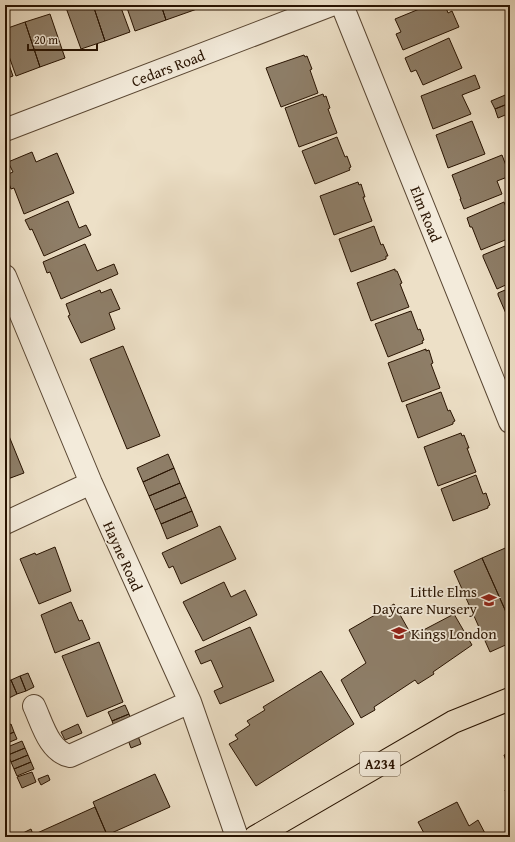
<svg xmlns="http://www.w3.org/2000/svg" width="515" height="842" viewBox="0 0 515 842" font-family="'Gentium Book Plus',serif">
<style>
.building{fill:#8e7e68;stroke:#281301}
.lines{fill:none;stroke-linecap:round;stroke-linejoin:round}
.minor-casing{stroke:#594632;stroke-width:24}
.major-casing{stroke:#281301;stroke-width:24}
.minor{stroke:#f3ebdb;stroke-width:22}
.major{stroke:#ede0c7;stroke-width:22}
.labels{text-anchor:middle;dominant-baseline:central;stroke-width:3.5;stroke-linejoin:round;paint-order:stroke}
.shield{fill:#f3ebdb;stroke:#655442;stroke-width:1}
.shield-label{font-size:14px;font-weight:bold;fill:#281301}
.street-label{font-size:15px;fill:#281301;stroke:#f3ebdb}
.poi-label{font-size:15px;fill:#281301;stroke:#f3ebdb;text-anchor:end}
</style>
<rect width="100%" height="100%" fill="#ede0c7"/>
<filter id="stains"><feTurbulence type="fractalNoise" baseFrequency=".005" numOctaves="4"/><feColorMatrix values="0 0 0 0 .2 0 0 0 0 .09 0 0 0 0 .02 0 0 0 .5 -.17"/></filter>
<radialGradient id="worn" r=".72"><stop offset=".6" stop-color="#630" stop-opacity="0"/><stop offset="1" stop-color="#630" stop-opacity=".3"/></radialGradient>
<!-- building -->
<path class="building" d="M65,5H93L105,41L81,49Z
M93,5H120L130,32L105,41Z
M126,5H161L166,20L135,31Z
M161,5H195L197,9L166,20Z
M429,5H445L448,13L452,11L459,27L403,50L396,34L401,32L395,19Z
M50,14L65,58L40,67L25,22Z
M25,22L40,67L16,76L5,45V29Z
M449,38L462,68L423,85L416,70L411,72L405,58Z
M5,53L13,76L5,79Z
M304,55L305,57L307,56L312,69L310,70L318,93L281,107L266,68Z
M475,75L480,88L462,95L471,114L433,129L421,96Z
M510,93V103L495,109L491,101Z
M323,94L324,97L326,96L330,108L328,109L337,133L299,147L285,108Z
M510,103V113L498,118L495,109Z
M472,121L485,154L448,168L436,135Z
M337,137L345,157L347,156L351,167L349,168L350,170L315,184L302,151Z
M32,152L36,162L57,153L74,193L24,214L14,188L11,189L6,175L13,172L8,162Z
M502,155L510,176L497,181L502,194L464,209L460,199H461L452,175Z
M358,182L359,185L361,184L365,197H363L372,221L334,235L320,196Z
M68,201L79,228L86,225L91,235L44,256L32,229L30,230L25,220Z
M504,202L510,217V238L481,250L472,227H470L467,218Z
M374,226L381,245L383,244L388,256H386V259L351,272L339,239Z
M85,244L97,271L114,264L118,274L61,299L50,272L47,273L43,262Z
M510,244V283L497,289L483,257V255Z
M395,269V271H397L402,283L400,284L409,307L371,321L357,283Z
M510,288V323L498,295V293Z
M111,289L120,309L109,313L115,329L81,343L68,316L70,315L66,304L100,290L101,293Z
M411,311L418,330L420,329L424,340L422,341L423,343L388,357L375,324Z
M123,346L160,436L127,449L90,359Z
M426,349V351L429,350L433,363L431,364L440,388L402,402L388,363Z
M441,392L448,411L450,410L455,421L453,422V424L418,438L406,405Z
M461,433L462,436L464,435L469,448H467L476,472L438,486L424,447Z
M9,436L24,473L5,480V437Z
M168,454L174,468L143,482L137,468Z
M174,468L180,483L149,496L143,482Z
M476,475L483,494L486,493L490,505L488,506V508L453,521L441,489Z
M180,483L186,497L155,510L149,496Z
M186,497L192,511L161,524L155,510Z
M192,511L198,526L167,539L161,524Z
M220,526L236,559L181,584L173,566L169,568L162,553Z
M510,546V621L482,558Z
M55,547L71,591L39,604L20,559L35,553L36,555Z
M482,558L510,621V643L490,652L454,571Z
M224,582L231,597L245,590L257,615L203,641L183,602Z
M71,602L79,621L82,620L90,639L55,653L41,615Z
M394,604L412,636L454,614L472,645L433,672L434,674L418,684L415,680L374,707L375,710L361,718L341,680L366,663L349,630Z
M250,627L274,681L220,704L214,691L223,687L211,660L201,664L195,651Z
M99,642L123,702L87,717L62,656Z
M321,671L354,724L256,786L229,744L238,739L235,735L250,725L247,721L265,710L263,707Z
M28,673L34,687L26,691L20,676Z
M20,676L26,691L17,694L11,680Z
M11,680L17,694L9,698L5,688V682Z
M125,705L129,714L112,721L108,712Z
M129,714L132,722L115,729L112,721Z
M11,724L14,732L5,736V727Z
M78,724L82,733L65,740L61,732Z
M14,732L17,739L5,744V736Z
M138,736L141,744L131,748L128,740Z
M22,741L25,748L8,755L5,748Z
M25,748L28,755L11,762L8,755Z
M510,753V773L504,755Z
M28,755L31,762L14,769L11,762Z
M31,762L34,769L17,776L14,769Z
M32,772L36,782L22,788L17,777Z
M155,774L170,807L107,835L93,802Z
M48,775L50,780L41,785L38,779Z
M510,789V804L505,790Z
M457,802L469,826L478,820L487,837H426L418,822Z
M95,807L108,837H36L35,834Z
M31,829L34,837H15Z"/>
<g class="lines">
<!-- minor casing -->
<g class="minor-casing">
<path id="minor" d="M342,5L510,422
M5,130L331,5
M5,276L91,483L190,702L237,837
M5,523L91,483
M34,706C42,723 49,752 70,756L190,702"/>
</g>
<!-- major casing -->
<g class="major-casing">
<path id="major" d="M255,837L453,722L510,699"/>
</g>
<!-- minor -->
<use href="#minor" class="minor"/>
<!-- major -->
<use href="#major" class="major"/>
</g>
<!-- icons -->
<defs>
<g id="school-bare" transform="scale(1.2)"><path d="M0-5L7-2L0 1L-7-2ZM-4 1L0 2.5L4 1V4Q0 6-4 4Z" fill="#8f2418" stroke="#f3ebdb" stroke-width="2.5" paint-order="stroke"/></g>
</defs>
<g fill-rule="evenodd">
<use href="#school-bare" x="489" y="600"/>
<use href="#school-bare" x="399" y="633"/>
</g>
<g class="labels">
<!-- shield labels -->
<rect class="shield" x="360" y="752" width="40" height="24" rx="3"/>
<g class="shield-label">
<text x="380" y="764">A234</text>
</g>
<!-- street labels -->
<g class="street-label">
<text transform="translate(168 68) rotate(-21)">Cedars Road</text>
<text transform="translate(426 214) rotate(68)">Elm Road</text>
<text transform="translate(123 556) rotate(66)">Hayne Road</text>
</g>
<!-- poi labels -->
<g class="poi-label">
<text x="477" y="591">Little Elms<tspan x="477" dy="17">Daycare Nursery</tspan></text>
<text x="411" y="633" text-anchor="start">Kings London</text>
</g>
</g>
<!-- margin -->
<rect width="515" height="842" fill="none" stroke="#ede0c7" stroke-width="20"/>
<rect x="6" y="6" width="503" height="830" fill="none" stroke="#281301" stroke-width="2"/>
<rect x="10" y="10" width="495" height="822" fill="none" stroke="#281301"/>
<!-- scale -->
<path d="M28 44v6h69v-6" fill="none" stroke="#281301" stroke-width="2"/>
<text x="34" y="44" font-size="12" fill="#281301" stroke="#f3ebdb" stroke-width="3" paint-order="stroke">20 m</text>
<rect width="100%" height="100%" filter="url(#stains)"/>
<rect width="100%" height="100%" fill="url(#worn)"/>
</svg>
